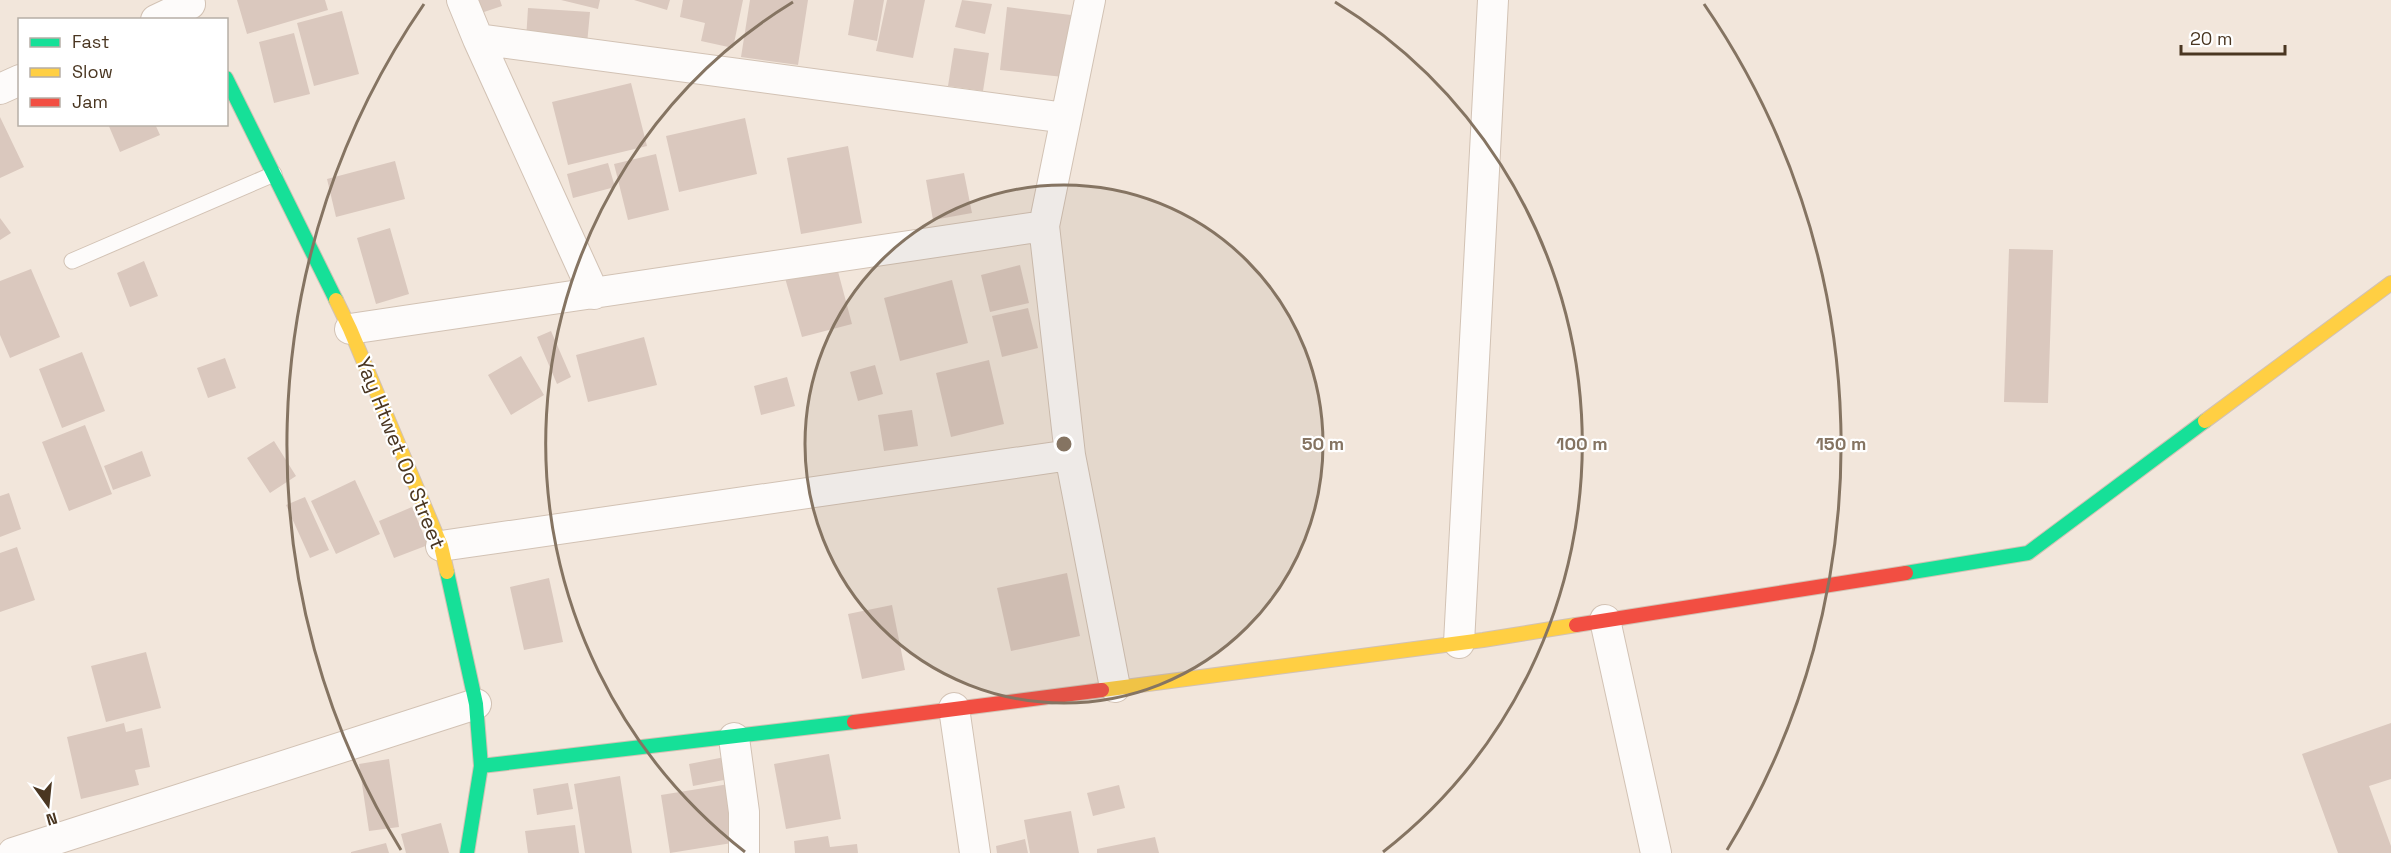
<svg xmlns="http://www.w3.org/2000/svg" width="2391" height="853" viewBox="0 0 2391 853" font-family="'Space Grotesk',sans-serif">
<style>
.building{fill:#dac8be}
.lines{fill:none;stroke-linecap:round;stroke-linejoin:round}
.lane-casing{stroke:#d2c2b4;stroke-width:17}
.street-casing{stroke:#d2c2b4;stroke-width:32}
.fast-casing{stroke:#d2c2b4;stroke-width:16}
.slow-casing{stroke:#d2c2b4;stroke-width:16}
.jam-casing{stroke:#d2c2b4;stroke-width:16}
.lane{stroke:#fdfbfa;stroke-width:15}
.street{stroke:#fdfbfa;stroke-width:30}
.fast{stroke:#16e098;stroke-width:14}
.slow{stroke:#ffcf43;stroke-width:14}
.jam{stroke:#f24e42;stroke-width:14}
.ring{fill:none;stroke:#857462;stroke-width:3}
.labels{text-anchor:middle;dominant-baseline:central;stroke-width:4.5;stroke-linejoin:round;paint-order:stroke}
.street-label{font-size:21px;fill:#4a3621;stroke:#fff}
.centre{fill:#857462;stroke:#fff;stroke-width:3}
.ring-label{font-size:18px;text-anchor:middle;font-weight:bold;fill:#857462;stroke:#fff;stroke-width:4.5;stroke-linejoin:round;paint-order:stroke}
</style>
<rect width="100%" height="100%" fill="#f2e6db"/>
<!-- building -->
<path class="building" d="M237,0H325L328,10L247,34Z
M474,0H500L502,6L478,14Z
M561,0H600L598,9Z
M634,0H670L667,10Z
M683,0H743L733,48L701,41L705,23L680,17Z
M750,0H808L798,65L741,57Z
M854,0H884L877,41L848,35Z
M887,0H925L913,58L876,51Z
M962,0L992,4L985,34L955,27Z
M1007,7L1071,15L1063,77L1000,70Z
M528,8L590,12L587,44L526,40Z
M342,11L359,74L314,86L297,23Z
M294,33L310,94L274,103L259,42Z
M954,48L989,53L983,91L948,86Z
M631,83L647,146L568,165L552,102Z
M0,117L24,167L0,178Z
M745,118L757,174L679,192L666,136Z
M108,124H155L160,135L120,152Z
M848,146L862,223L801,234L787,158Z
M656,154L669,210L628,220L614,164Z
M395,161L405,199L336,217L327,179Z
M608,163L615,187L573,198L567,174Z
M964,173L972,213L933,220L926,180Z
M0,218L11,233L0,240Z
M390,228L409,294L376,304L357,238Z
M2009,249L2053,250L2048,403L2004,402Z
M144,261L158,296L130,307L117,273Z
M836,264L852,324L802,337L785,278Z
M1020,265L1029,303L990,312L981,275Z
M31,269L60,337L10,358L0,335V281Z
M952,280L968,343L900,361L884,298Z
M1028,308L1038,348L1002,357L992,316Z
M551,331L571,377L557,384L537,337Z
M644,337L657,385L588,402L576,355Z
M82,352L105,411L62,428L39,369Z
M521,356L544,395L511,415L488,375Z
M225,358L236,388L208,398L197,368Z
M989,360L1004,424L951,437L936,373Z
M875,365L883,394L858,401L850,372Z
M787,377L795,406L761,415L754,386Z
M912,410L918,446L884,451L878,415Z
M85,425L112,494L69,511L42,442Z
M274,441L296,476L270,493L247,458Z
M142,451L151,476L113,490L104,466Z
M355,480L380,534L336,554L311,501Z
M9,493L21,529L0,537V496Z
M305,497L329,550L310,558L286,505Z
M412,507L428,545L394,558L379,521Z
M17,547L35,600L0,612V553Z
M1067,573L1080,636L1011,651L997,588Z
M549,578L563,642L524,650L510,587Z
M892,605L905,670L862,679L848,614Z
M146,652L161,708L106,722L91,666Z
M124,723L126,732L142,728L150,767L135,770L139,785L81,799L67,737Z
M2391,723V779L2369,786L2391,846V853H2338L2302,754Z
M829,754L841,819L786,829L774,764Z
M725,757L729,779L693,786L689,764Z
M389,759L399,827L369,831L359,764Z
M620,776L632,853H585L574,784Z
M568,783L573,809L537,815L533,789Z
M729,784L738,842L670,853L661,795Z
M1119,785L1125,808L1093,816L1087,793Z
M1071,811L1079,853H1030L1024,820Z
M441,823L449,853H406L401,834Z
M575,825L579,853H528L525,831Z
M828,836L830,847L857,844L858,853H795L794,841Z
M1155,837L1159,853H1097V849Z
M1025,839L1028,853H997L996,846Z
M386,843L389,853H351V852Z"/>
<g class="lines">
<!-- lane casing -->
<g class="lane-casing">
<path id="lane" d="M72,261L274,174"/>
</g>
<!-- street casing -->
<g class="street-casing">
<path id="street" d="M462,0L478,39L594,294
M1090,0L1044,226L1070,455L1115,687
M156,20L190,4
M478,39L1066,118
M0,89L20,80
M350,329L1044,226
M441,546L1070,455
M1605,620L1656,853
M1459,643L1493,0
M954,708L975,853
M734,738L744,812V853
M13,853L476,704"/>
</g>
<!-- fast casing -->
<g class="fast-casing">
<path id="fast" d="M226,78L336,300
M447,572L476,704L481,766L467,853
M1906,573L2028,553L2205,421
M481,766L854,722"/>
</g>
<!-- slow casing -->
<g class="slow-casing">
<path id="slow" d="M336,300L350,329L441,546L447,572
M2205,421L2391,283
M1102,690L1483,640L1576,625"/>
</g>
<!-- jam casing -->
<g class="jam-casing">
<path id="jam" d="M1576,625L1906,573
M854,722L1102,690"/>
</g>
<!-- lane -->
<use href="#lane" class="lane"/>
<!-- street -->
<use href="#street" class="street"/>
<!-- fast -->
<use href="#fast" class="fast"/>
<!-- slow -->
<use href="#slow" class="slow"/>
<!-- jam -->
<use href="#jam" class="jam"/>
</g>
<!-- distance rings -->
<circle cx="1064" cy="444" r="259" fill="#857462" fill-opacity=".12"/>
<g class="ring">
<circle cx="1064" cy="444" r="259"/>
<path d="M745 852A518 518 0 0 1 793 2M1335 2A518 518 0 0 1 1383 852"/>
<path d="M401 850A777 777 0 0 1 424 4M1704 4A777 777 0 0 1 1727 850"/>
</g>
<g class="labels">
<!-- street labels -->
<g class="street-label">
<text transform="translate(401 453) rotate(68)">Yay Htwet Oo Street</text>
</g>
</g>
<circle cx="1064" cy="444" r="9" class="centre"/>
<g class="ring-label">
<text x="1323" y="450">50 m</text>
<text x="1582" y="450">100 m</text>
<text x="1841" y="450">150 m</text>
</g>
<!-- legend -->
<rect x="18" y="18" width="210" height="108" fill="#ffffff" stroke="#b7afa6" stroke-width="1.5"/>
<rect x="30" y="38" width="30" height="9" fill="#16e098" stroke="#b7afa6" stroke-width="1.5"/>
<text x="72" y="48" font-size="18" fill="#4a3621">Fast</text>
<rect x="30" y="68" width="30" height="9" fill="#ffcf43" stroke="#b7afa6" stroke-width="1.5"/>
<text x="72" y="78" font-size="18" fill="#4a3621">Slow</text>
<rect x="30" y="98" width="30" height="9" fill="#f24e42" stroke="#b7afa6" stroke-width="1.5"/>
<text x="72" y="108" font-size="18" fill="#4a3621">Jam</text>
<!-- north arrow -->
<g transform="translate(48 805) rotate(165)" stroke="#ffffff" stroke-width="4.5" paint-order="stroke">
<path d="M0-4.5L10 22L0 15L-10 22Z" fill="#4a3621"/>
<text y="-9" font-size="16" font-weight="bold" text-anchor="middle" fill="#4a3621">N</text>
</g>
<!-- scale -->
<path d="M2181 45v9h104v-9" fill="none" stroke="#4a3621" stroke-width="3"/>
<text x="2190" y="45" font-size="18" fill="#4a3621" stroke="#ffffff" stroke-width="4.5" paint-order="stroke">20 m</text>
</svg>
